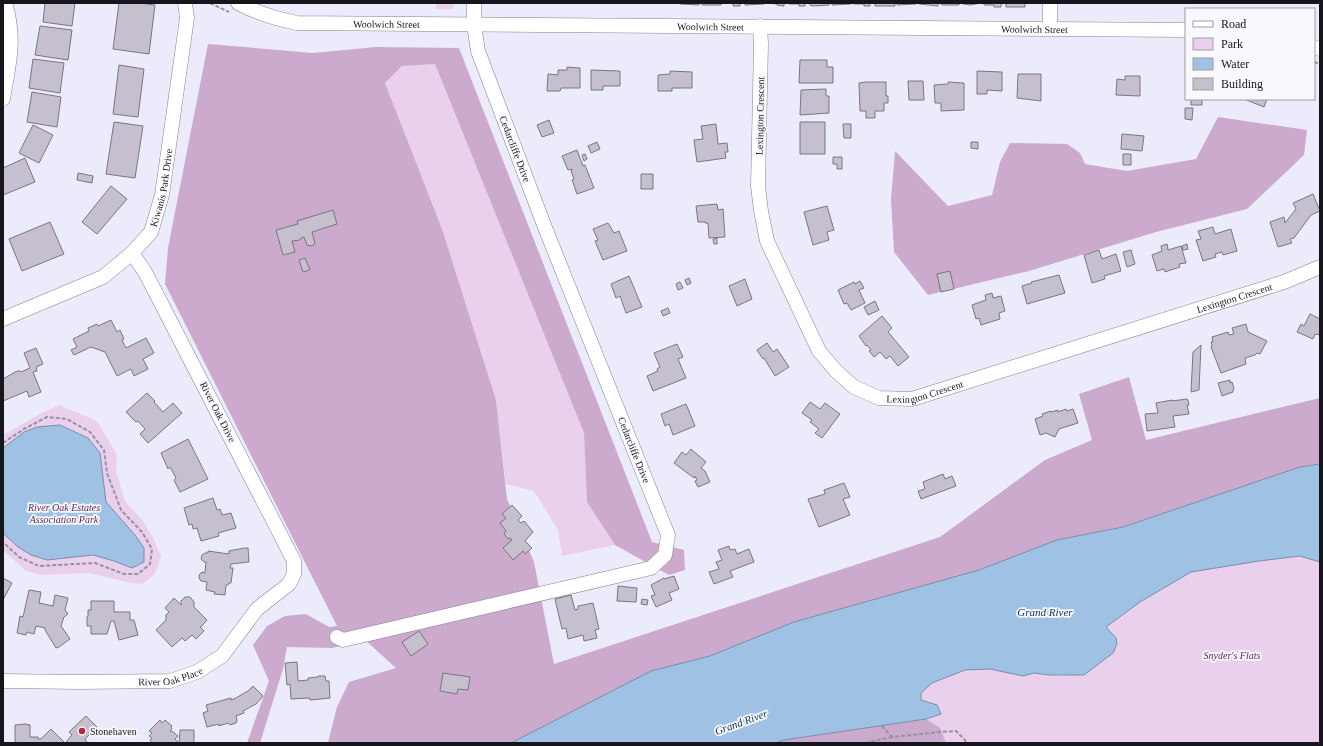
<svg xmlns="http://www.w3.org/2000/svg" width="1323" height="746" viewBox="0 0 1323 746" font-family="Georgia,serif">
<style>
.green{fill:#ead0ec}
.forest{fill:#cbaacd}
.water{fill:#9fc2e4;stroke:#768ea8}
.building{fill:#c6bfce;stroke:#7b7583}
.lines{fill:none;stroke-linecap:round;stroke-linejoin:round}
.minor-casing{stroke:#828291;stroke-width:15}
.path{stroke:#9494a0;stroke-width:2;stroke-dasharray:4 2;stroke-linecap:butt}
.minor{stroke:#fff;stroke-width:14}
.poi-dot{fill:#b92836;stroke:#f9f9fd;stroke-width:1.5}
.labels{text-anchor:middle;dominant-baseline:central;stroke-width:3.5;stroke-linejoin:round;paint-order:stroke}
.street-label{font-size:10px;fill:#15151b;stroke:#f9f9fd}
.park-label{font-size:10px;font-style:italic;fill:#532957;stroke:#f9f9fd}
.poi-label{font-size:10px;fill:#15151b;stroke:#f9f9fd;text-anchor:start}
.water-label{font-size:11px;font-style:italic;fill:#062f4f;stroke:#f9f9fd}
</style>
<rect width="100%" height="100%" fill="#ebebfb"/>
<!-- green -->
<path class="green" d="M436,3H454L453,9H436Z
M435,64L584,433L587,502L615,545L562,556L558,530L534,491L506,484L496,400L442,229L385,83L402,66Z
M59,405L97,421L117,455L116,471L125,501L143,521L153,538L161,556L155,574L142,584L131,583L89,573L42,575L26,571L3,550V435L38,415Z
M1320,551V743H776L940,715L937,705L921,700V693L932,683L965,670L990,669L1023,676L1034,673L1049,675L1066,676L1106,627L1140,602L1191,572Z"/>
<!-- forest -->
<path class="forest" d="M208,44L313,53L376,47L459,48L652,542L684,550L685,570L669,575L615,545L587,502L584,433L435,64L402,66L385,83L442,229L496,400L507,499L534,562L554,664L940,537L1045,460L1092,440L1079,394L1129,377L1146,440L1320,398V464L1300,467L1123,527L1057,540L979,570L794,622L710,656L651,671L511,743H328L337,707L349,682L396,668L365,640L332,648L287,647L283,669L260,743H247L269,681L253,645L267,626L285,616L306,614L329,627L337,626L165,284L168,248Z
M1218,117L1307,130L1304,155L1247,209L1156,232L1029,271L928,295L894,252L891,199L895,151L948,206L992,195L1000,162L1010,143L1067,144L1080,153L1085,164L1127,171L1196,159Z
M926,719L940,728L946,743H776L784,740Z"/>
<!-- water -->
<path class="water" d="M60,425L88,438L100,453L106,502L135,535L144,548V562L132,568L114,561L93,555L47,560L31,555L18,547L3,533V448L24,432L37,427Z
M1320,464V562L1300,556L1259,561L1191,572L1140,602L1106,627L1116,638L1117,644L1113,653L1084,675H1049L1034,673L1023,676L990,669L965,670L932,683L921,693V700L937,705L941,714L926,719L784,740L776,743H511L651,671L710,656L794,622L979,570L1057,540L1123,527L1300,467Z"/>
<!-- building -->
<path class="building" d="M45,3H75L72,26L43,22Z
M119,3H139L155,5L149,54L113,49Z
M680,3H699V5L680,4Z
M702,3H721V5H702Z
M724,3H740V6H733V3Z
M745,3H764V4L745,5Z
M767,3H784V6L777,5V4Z
M789,3H805V6H799V4H789Z
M810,3H829V5L813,6L810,5Z
M832,3H851V4L832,5Z
M854,3H870V6H864V4H854Z
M875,3H895V6H875Z
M897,3H916V4L897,5Z
M919,3H938V6L919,4Z
M941,3H959V5H943L941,4Z
M963,3H981L970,5L963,4Z
M984,3H1003V4L1001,3V7H994V5H984Z
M1006,3H1025V7H1006Z
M40,26L72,30L68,60L35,55Z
M33,59L64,63L60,93L29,88Z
M800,60H827V67H833V83H799Z
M119,65L144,69L138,117L113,114Z
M567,67L580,68V88H561L560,91H547L548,74L558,75V70H567Z
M591,70L620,71V86H603V90H591Z
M670,71L692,72V88H672V91H658V75L670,74Z
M977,71L1002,72V91L987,90V94H977Z
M1018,74H1041V101L1017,98Z
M1125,76H1140V96L1116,95L1117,79L1125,80Z
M908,81H923L924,100H909Z
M866,82H886V96H888V103H884V111H875V118H866V111H860L859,83Z
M948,82L964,83V110L941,111V103H935L934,85L948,84Z
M826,89V96H829V113L800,115L801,90Z
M32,92L61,97L57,127L27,122Z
M1191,99H1202V105H1191Z
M1244,99H1267L1264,107Z
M1185,108H1193L1192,120L1185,119Z
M549,120L554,133L542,137L537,125Z
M114,122L143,126L135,178L106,174Z
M800,122H825V154H800Z
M716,124L718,144L727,143L728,152H725L726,158L697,162L694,140L703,139L701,126Z
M843,124H851V138H844Z
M33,125L53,135L39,163L19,153Z
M1122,134L1144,136L1142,151L1121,149Z
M597,142L600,149L591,153L588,146Z
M971,142H978V149L971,148Z
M577,150L583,166L585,165L594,188L577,194L572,180L574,179L571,171L572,170V169L568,170L562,156Z
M585,154L587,159L584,161L582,155Z
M1123,154H1131V165H1123Z
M833,157H842V169H837V164H833Z
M25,158L35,182L3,195V168Z
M78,173L93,176L92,183L77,180Z
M641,174H653V189H641Z
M111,186L127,199L97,234L82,222Z
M1313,194L1320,211L1311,215L1294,238L1290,239L1292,243L1278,247L1270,222L1284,217L1285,223L1296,209L1293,203Z
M717,204L718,210L723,209L725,237L709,238L708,223H705V222H698L696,206Z
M827,206L834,230L827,232L829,240L813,245L804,212Z
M333,210L337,224L312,232L315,243L314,245L310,246L307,245L304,237L301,238L300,240L292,241L295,252L283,255L276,230L298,224L297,221Z
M50,222L64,254L22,271L9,239Z
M608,223L614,233L619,231L627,251L603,260L595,241L598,240L593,229Z
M1213,227L1215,234L1231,229L1237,251L1223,255L1222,252L1215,254L1216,257L1203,261L1196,240L1201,239L1198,231Z
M717,238V244H714L713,239Z
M1167,244L1168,250L1181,246L1186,263L1179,264L1180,267L1165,272L1164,269L1157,271L1152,255L1162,251L1161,246Z
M1187,244L1188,249L1183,250L1182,246Z
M1099,250L1102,259L1116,254L1121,271L1104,276L1105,279L1092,283L1084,255Z
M1131,250L1135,264L1127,267L1123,252Z
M305,258L310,270L303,272L299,260Z
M950,271L954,289L941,292L937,274Z
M1059,275L1065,293L1027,304L1022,286L1032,283L1031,282Z
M629,276L642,307L626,313L620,296L616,298L611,284Z
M689,278L691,283L687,285L685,280Z
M745,279L752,299L737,306L729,286Z
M860,281L864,288L859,290L865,303L851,310L847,303L844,304L838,290L854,282L855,284Z
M680,282L683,288L678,290L676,284Z
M992,293L993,298L1001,296L1005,311L999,313L1000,319L981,325L979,318L976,319L972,305L986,300L985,295Z
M875,301L879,310L868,315L864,307Z
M668,308L670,313L663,316L661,311Z
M1310,314L1320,319V335L1315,334L1313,339L1297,332L1301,324L1304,326Z
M882,316L892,328L888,332L909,357L898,366L890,356L886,359L880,352L874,357L869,351L871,350L867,345L866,346L859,336Z
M111,320L117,332L120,330L124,339L122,340L126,348L146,338L154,353L143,359L148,369L134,376L131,369L117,376L105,352L91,347L74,355L71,350L77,347L73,339L89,331L88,328L97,324L98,326Z
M1246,324L1248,332L1267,341L1260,354L1257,353L1255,355L1245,358L1246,364L1221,373L1211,347L1212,346L1211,342H1213L1212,337L1228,332L1229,335L1234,334L1232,328Z
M767,343L773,352L777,349L789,367L775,376L764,358L763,359L757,350Z
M677,344L683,357L678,359L686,378L653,391L647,376L658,371L657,369L660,367L654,353Z
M1201,345L1199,390L1191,392L1193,352Z
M36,348L43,364L36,367L37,371L33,372L41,392L29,397L27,391L3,401V379L17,371H20L21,372L30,368L24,353Z
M1230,380V383L1232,382L1234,389L1233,390V392L1222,396L1218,383Z
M147,393L155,401L154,402L163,412L173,403L182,413L148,443L140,434L145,429L138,421L136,422L126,412Z
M1187,399L1188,400L1189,405H1187L1189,414L1173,416L1175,427L1147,431L1145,414L1158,413L1156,403L1172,400V401Z
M810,402L820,409L825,403L840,414L822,438L815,433L819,429L810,422L812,420L802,413Z
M686,404L695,426L673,435L669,424L665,426L661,414Z
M1066,409L1067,411L1073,409L1078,423L1059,429L1055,437L1046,433L1040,435L1035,419L1043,416L1042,414L1051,411V412L1058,410V412Z
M188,439L208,479L180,492L174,480L176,478L170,467L168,469L161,453Z
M691,449L706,462L701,468L705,471L710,482L698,487L695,481L697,480L695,476L694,478L674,463L682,452L686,455Z
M943,474L945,479L952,476L956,486L921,499L918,491L925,489L923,482Z
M844,483L850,497L843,499L850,515L819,527L808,499L825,494L824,490Z
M213,498L217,510L220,509L222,515L231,513L236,528L218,533L219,536L201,541L197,528L193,529L192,524L189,525L184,508Z
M512,505L522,516L518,520L521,523L524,521L533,532L525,541L532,548L525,554L523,551L513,560L503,548L512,540L510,538L508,539L504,534L506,531L500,523L506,518L502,514Z
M729,546L730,550L735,549L737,554L749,549L754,562L730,571L733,577L714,584L709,572L719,569L716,562L722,560L718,550Z
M244,548H248L249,562L231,564L230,568H233L231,583H229L228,585H226L225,595L214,594L215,592L206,590L207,582L201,581L199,578V575L202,572L205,573L206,562H204L201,559L202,555L205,553H208V551L229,554V551Z
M674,576L679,589L669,593L672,600L656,607L651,596L655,595L651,585L664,578V579Z
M3,578L12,583L3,600Z
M618,586L637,588L636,602L617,601Z
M29,590L41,592L39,603L53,606L55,595L68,598L65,610L68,614L64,617L61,626L70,639L59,647L56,648L45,630V628L36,626L34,634L27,632L26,635L17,633L20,616L23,617Z
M571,595L575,610L578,609V606L593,603L599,629L595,630L597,638L584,641L583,635L568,639L566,628L562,629L555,599Z
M185,597H190L194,602V607L207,620L201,627H200L204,631L196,639L192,635L191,636L185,641L182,638L172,647L156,630L166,620V615L169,612L165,608L174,598L181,605V601Z
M642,599L648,600L647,605L641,604Z
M91,601H114V612H130V620H134L138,635L119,640L114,621H111L107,634H91V626H87V617L88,616V610H91Z
M419,631L428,644L411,656L402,642Z
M297,662L298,681L308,680V678L318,677V676H325L326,681H329L330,698L310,700V698L291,699L290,684L287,685L285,663Z
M443,673L470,677L468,690L458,689L457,694L440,691Z
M253,686L263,696L256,704L243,711L244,713L236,716L237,721L236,723L230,725L228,723L219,726V724L207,727L203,713L208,711L206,705L231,698V700L234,699L248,691Z
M86,716L97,727L85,739L87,743H15V725L25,724L30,725V737H38V739H41L51,729L65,743L72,735L69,732Z
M160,720L162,723L165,720L172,726L171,727L172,729L170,731L172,732V731L178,736L175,739L179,743L180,730H194V743H152L150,740L152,738L149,736L152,733L149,731Z"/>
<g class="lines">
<!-- minor casing -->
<g class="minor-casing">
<g id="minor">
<path id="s1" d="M238,3C257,13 276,19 297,23L1186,30"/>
<path id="s2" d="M760,26L761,44L758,186L761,211L767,241L819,351L836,371L854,387L879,398L912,399L1284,282L1320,267"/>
<path d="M1050,28V3"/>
<path d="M1314,47L1320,49"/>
<path d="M3,99C9,63 16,39 5,3"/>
<path id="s3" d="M3,319L103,277L132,253L151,232L162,195L187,18L185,3"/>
<path d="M337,637L343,640L651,568L665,555L668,535L544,225L478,51L474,25V3"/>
<path id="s4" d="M3,681L79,682L170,681L197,672L222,656L257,609L289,584L294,574V561L145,272L132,253"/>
</g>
</g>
<!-- path -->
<path class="path" d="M210,3L229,12
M1314,62L1320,64
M3,443L24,429L47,417L67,419L90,432L104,450L107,473L121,510L142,532L152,549L150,564L138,574H124L95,563L39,566L19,557L3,542
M882,726L892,737L940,732L956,731L965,740L966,743
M865,743L892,737"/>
<!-- minor -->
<use href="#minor" class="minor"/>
</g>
<!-- markers -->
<circle class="poi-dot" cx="82" cy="731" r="4"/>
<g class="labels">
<!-- street labels -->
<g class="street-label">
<text stroke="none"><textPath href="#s1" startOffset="152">Woolwich Street</textPath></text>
<text stroke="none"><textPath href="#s1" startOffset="476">Woolwich Street</textPath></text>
<text stroke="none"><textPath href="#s1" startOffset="800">Woolwich Street</textPath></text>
<text transform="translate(760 116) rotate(-89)">Lexington Crescent</text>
<text transform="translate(515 149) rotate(69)">Cedarcliffe Drive</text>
<text stroke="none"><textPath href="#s3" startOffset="220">Kiwanis Park Drive</textPath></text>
<text stroke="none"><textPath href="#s2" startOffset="786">Lexington Crescent</textPath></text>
<text stroke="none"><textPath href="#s2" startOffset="462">Lexington Crescent</textPath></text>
<text transform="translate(218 412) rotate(63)">River Oak Drive</text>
<text transform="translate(634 450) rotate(68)">Cedarcliffe Drive</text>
<text stroke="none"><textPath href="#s4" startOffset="168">River Oak Place</textPath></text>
</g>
<!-- park labels -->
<g class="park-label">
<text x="64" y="507">River Oak Estates<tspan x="64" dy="12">Association Park</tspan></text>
<text x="1232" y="655">Snyder's Flats</text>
</g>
<!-- poi labels -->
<g class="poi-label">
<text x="90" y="731">Stonehaven</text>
</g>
<!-- water labels -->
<g class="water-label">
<text x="1045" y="612">Grand River</text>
<text transform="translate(741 722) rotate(-20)">Grand River</text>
</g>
</g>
<!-- border -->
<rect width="1323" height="746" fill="none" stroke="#15151b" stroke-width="8"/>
<!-- legend -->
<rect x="1185" y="8" width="130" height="92" fill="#f9f9fd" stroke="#9e9ea3"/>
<rect x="1193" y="21" width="20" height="6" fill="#ffffff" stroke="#9e9ea3"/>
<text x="1221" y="28" font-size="12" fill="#15151b">Road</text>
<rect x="1193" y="38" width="20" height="12" fill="#ead0ec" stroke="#9e9ea3"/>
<text x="1221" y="48" font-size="12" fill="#15151b">Park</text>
<rect x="1193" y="58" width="20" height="12" fill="#9fc2e4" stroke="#9e9ea3"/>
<text x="1221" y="68" font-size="12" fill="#15151b">Water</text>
<rect x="1193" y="78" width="20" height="12" fill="#c6bfce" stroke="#9e9ea3"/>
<text x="1221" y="88" font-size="12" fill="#15151b">Building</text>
</svg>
